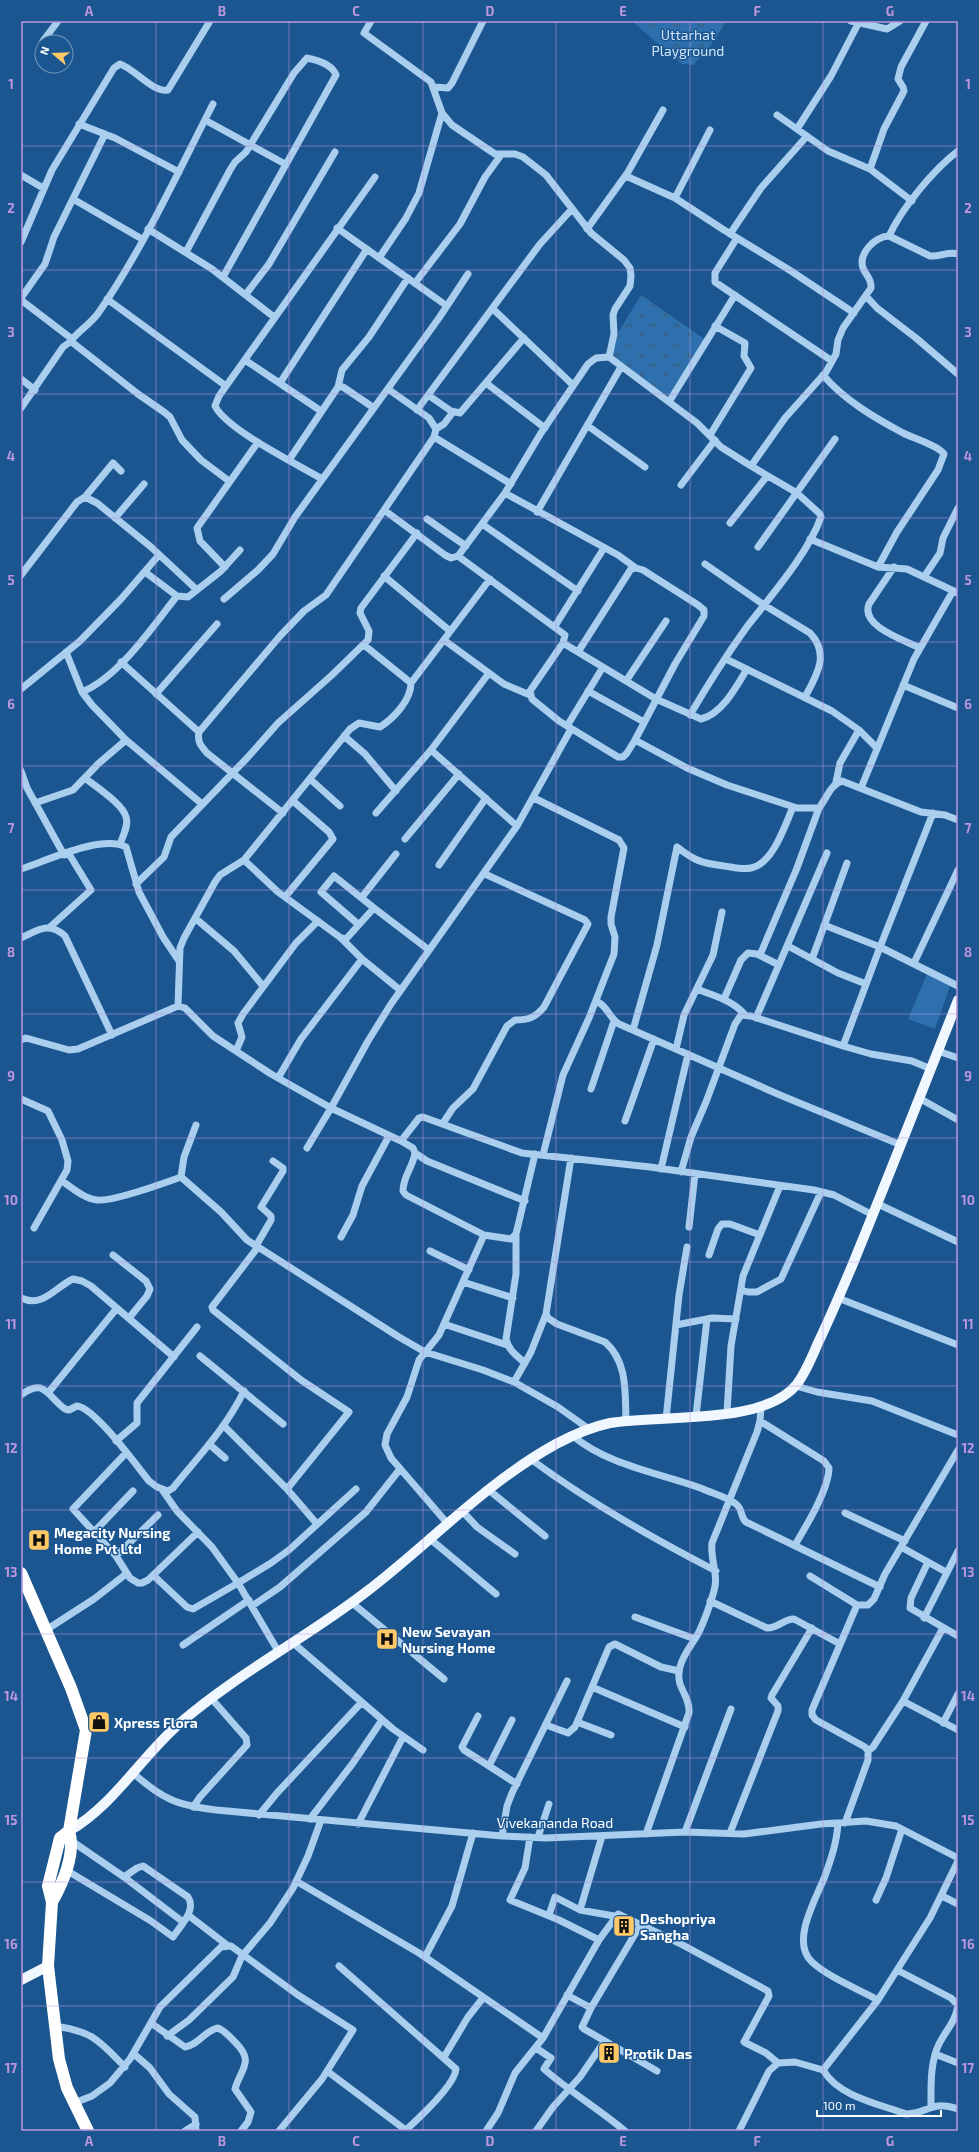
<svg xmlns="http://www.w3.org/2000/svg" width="979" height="2152" viewBox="0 0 979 2152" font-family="'Exo 2',sans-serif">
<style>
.grass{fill:url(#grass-tufts)}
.pitch{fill:#2e70ae}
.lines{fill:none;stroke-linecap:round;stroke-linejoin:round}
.minor{stroke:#aaceee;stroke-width:7}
.major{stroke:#f1f7ff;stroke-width:10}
.highway{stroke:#fff;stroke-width:12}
.grid{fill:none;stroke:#bd96df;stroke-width:1;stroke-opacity:0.55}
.labels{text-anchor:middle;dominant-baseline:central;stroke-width:3;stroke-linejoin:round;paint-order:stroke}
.park-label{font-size:14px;fill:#d0e6fa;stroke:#1b5690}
.poi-label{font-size:14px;font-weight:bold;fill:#fff;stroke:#1b5690;text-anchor:start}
.street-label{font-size:14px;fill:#fff;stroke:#1b5690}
.neatline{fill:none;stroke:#bd96df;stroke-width:1.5}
.grid-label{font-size:13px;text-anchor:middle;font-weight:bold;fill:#bd96df}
</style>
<defs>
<pattern id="grass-tufts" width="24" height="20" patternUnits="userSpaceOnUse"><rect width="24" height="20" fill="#2e70ae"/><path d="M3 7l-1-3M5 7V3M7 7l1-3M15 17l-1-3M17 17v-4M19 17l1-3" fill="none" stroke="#405a73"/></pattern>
</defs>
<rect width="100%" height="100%" fill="#1b5690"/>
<!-- grass -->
<path class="grass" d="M635,21H727L708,49L693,65L682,64L634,23Z
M641,295L710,343L672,399L608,356L618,333Z"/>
<!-- pitch -->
<path class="pitch" d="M927,974L951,983L935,1029L908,1019Z"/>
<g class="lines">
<!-- minor -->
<path class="minor" d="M371,21L364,33L431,82L442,113L452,125L495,154H515L523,157L546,175L591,233L624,260L630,268L631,276L630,286L615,309L613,315L614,334L609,357L697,423L721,447L751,466L785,418L826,372L836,354L838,340L843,328L871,288C872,279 866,276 863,268C858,253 875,237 889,236L930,256C940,257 948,251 958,254
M851,21L887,29L900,21
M43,41L58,21
M434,87L448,88L452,83L483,21
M777,115L828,151L870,169L912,201
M205,120L285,164
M79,124L115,138L179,172
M797,129L831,76L858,24
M870,169L884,129L904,91L903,87L898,79L901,67L926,21
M21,175L43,188
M626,176L675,198L724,230L791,271L854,313
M675,198L710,130
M73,199L142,239
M337,228L447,306
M148,229L212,269L274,317
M587,229L628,172L663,110
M730,234L761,188L807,136
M889,236C902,208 933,170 958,151
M737,238L715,273V282L832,361
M21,242L52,170L114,68L120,64C135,69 153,93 168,90L210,21
M186,252L230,170L235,162L246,152L294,73L307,58C317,60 332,64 336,75L223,277
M379,258L406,218L419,193L442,113
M415,283L460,224L485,177L501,155
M246,294L269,264L335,152
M866,296L877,308L916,338L958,374
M21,298L45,264L54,237L105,134
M107,299L226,386
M21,300L72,339
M493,309L573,385
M70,342C79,330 91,324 99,312C144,247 177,174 213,104
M245,360L321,411
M823,375C844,400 875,418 903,433C913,438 939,446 944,454L938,470L897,532L878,567
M21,379L35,390
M280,383L367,249
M486,383L545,428
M338,387L342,370L369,337L408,278
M428,395L451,411L460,413L524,338
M669,402L735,295
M21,408L63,347L70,342L73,343L138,394L164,412L170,417L182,440L201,460L229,481
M417,410L540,244L572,209
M588,426L645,467
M436,429L444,424L453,412
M710,435L751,368L744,356L745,343L715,326
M434,437L511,484
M289,460L338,387H343L374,408
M322,479C297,464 227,430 215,406L219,396L375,177
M681,485L715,440
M505,493L618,555L636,568
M85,497L113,463L121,471
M384,510L445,555L451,558L458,556L505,493L541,433L588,364L596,358L609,357
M537,512L621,367
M115,518L144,484
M427,519L466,546
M730,523L767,476
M482,524L578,591
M810,539L878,567L907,569L958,593
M758,547L835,439
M458,556L565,635L563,643L530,691L532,699L559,721L618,757H623L627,753L635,740
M705,564L764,605L810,633C830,654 817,675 805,697
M225,567L200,541L197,528L258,442
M894,567L869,604C860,626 904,640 920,648
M145,572L177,596L188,597L221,571L240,550
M21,575L77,502L85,497L97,503L151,547L196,589
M384,576L450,631
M924,577L940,553L943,538L958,508
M224,599L258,570L273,554L295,517L439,318L468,274
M555,626L604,548
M444,640L504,684L530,695
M563,643L656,699L701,719C722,714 737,686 747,669
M66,652L82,692L92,705L126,740L202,804
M578,652L631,569L636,568L643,570L698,605L704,610V616L675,664L635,740L687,768L727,785L797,808H819C826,799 831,784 842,781L921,812L945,815L958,820
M726,659L832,711L859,730L877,748
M121,662L199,732
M626,681L666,621
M411,683L490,579
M903,685L958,708
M21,689L80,641L121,599L159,555
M588,691L644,722
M82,692C120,676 152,627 177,596
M156,694L217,624
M690,715C707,686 726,656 746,628C770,597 808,554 821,517L820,514L797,493L751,466
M567,726L603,667
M344,736L365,754L396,791
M431,750L517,826
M21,771L27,788L64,855L69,854L91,890L50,927
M85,778C96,787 123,804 126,817C129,825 123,836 120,844
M310,779L340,806
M836,782L840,763L859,730
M861,788L914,659L953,591
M534,798L619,840L624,848L611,917V924L615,937L614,954L589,1018L563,1075L543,1155
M35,803L73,790L98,764L126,740
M283,813L207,753C201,746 197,742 199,732L280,636L304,611L326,595L434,437L436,429L429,418L388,389
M376,813L431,750L489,673
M405,839L459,774
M244,860L278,892L341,938L346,939L374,908L429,950
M439,865L486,798
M21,869C46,861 102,834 126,847L139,892L163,937L179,961
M136,884L164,857L171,837L248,757L278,723L332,675L368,640L369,631L360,613L361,608L417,533
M285,897L333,839L329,832L293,801
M362,897L396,854
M195,918L234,951L263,986
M358,924L321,892L334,876L374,908
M824,925L880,947L933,813
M21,938C38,930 49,921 65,936L112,1035
M341,938L362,959L400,990
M788,946L838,973L866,984
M760,955L797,868L819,808
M812,959L847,863
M914,963L958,870
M697,989C714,996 733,1000 745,1015
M724,999L741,960L748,953L757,954L779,965
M596,1001C608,1006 609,1018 619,1024L780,1095L901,1145
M178,1006L180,948L184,938L215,882L220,875L244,860L350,729L359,723L380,727C394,718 411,700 411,683L364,645
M756,1018L827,853
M633,1030L657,945L677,847C695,861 701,863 724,866C732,867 743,870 751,868C773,864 785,825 793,807
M21,1040L26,1038L69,1050L78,1049L178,1006L185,1008L213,1036L271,1074L331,1108L401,1141L419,1118L423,1117L522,1153L650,1167L814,1190L834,1195L873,1215
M843,1046L880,947L958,986
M676,1049L684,1015L713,955L722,912
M236,1051L242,1037L238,1023L243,1014L296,943L318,921
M938,1051L958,1058
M278,1078L301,1039L362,959
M591,1089L614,1021
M919,1098L958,1120
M21,1099L48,1111L62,1140L68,1161L67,1170L34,1228
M625,1121L654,1039
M443,1123L453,1108L473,1089L507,1026L515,1020C528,1020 535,1018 544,1007L588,924L585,920L485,874
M401,1141L413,1148L415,1153C413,1167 403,1176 403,1191L406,1195L484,1235L439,1335L419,1360L407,1397L387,1434L385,1445L391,1458L447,1523
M307,1148L331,1108L368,1041L391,1004L517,826L571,729
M415,1153L427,1161L525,1201
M571,1158L546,1314L548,1318L557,1324L605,1342C628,1362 625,1393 626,1421
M661,1169L688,1054
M681,1172L691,1137L706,1102L735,1024L741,1015L751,1016L843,1046L871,1054L912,1061L931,1069
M181,1177L221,1212L247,1240L399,1337L425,1352L483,1370L514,1382L558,1407L589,1429
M62,1181C72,1188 85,1199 97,1200C113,1202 164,1183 181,1177L184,1157L196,1125
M878,1204L958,1242
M689,1227L695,1174
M516,1234V1274L506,1339C508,1350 517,1356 525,1363
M484,1235L511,1239L516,1234L535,1154
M341,1237L353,1215L362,1186L389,1136
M256,1246L271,1220V1216L261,1207L283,1171V1168L273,1161
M258,1247L212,1307L213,1310L301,1380L349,1412L287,1489
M430,1251L469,1270
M113,1255L146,1281L150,1289L147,1296L129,1318
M709,1255L718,1229L722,1224H730L760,1235
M463,1282L513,1298
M741,1290L748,1292H757L781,1279L821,1192
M21,1298C43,1308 54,1288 73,1279L82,1281L91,1286L174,1357
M838,1298L958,1345
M444,1324L507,1345
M676,1325L712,1318L736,1319
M200,1356L283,1424
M514,1382L531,1352L546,1314
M796,1386L817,1392L872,1401L958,1435
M48,1393L117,1308
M21,1395C44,1377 47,1396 65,1409L69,1410L77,1406C95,1408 136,1465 149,1481L157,1487L168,1491L173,1488C198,1457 226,1428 244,1391
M727,1413L731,1346L743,1276L780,1186
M696,1416L707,1319
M666,1419L679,1295L687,1247
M760,1421L824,1461L829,1468C829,1489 806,1526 795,1545
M224,1426L287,1489L317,1524
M573,1436C609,1466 660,1473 703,1489C714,1494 727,1497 736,1504C743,1509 740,1517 746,1522L880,1587
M116,1441L137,1423V1403L197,1327
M209,1444L225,1458
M126,1453L73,1509L116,1556L130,1578L138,1583H142L148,1580L198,1532
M532,1460C590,1503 652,1538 716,1571
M490,1491L545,1536
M462,1511L477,1527L515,1554
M845,1513L905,1541
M93,1533L133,1491
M429,1538L496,1594
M901,1547L946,1572
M116,1556L158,1515
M928,1562L911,1598L910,1608L958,1636
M154,1576L187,1607L193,1609L238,1583L212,1547L177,1511L163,1491
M810,1576L857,1605H868L874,1599L885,1574L958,1450
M710,1601L767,1628C779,1628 783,1619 794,1619L840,1644
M351,1602L444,1679
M252,1606L280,1587L366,1512L400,1469
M635,1617L695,1639
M924,1618L958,1551
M46,1630L94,1599L126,1574
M292,1642L393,1729L423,1750
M183,1645L249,1600
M278,1651L238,1583L271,1563L289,1550L356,1489
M592,1687L685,1727
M903,1701L958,1730
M478,1716L462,1747L464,1750L517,1784
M577,1722L611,1735
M943,1723L958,1694
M546,1725L568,1733L575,1727L609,1647L615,1644L661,1667L679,1671
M868,1751L873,1747L903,1701L943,1628
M489,1766L512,1720
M132,1772C162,1799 176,1805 216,1810L502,1836L546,1838L685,1832L744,1834L821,1824L866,1821L896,1826L958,1858
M193,1807L200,1797L247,1745L246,1738L211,1698
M259,1815L277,1793L361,1703
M310,1819L353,1763L382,1720
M838,1823C837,1842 831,1859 825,1876C816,1899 790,1942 812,1962C828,1977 858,1989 878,2000
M845,1823L868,1760V1751L865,1747L816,1720L812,1715V1710L857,1605
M358,1824L403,1737
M685,1832L731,1709
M730,1833L778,1711V1706L771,1698L772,1695L812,1628
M646,1834L689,1713C690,1695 677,1689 679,1673C680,1658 692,1645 699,1632C705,1619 710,1605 714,1591C719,1574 710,1560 712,1543L757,1432L760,1421L761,1407
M502,1836L507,1806L512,1793L567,1681
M530,1837L525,1868L510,1900L559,1920L599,1940
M538,1837L549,1804
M73,1842L124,1877L183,1922
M958,1861L930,1918L878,2000L823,2070C839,2097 879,2104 906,2114C931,2113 929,2100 958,2109
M66,1870L151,1921L173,1937C180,1926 197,1910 188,1897L143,1866L137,1868L124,1877
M296,1881L419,1953L543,2038
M942,1896L958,1904
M876,1900L886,1878L902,1829
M580,1910L602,1836
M188,1915L227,1945
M549,1915L555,1897L580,1910L614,1916
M425,1957L452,1906L473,1833
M339,1966L456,2069C455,2085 418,2119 406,2130
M897,1970L951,1998L958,2005C956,2021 946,2030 939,2044C930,2062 931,2086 931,2106
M567,1995L591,2008L582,2027L584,2029L657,2071
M591,2008L641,1924
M151,2023L185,2047C199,2045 205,2030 218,2028C225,2031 230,2037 235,2042C255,2062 241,2068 235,2089L251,2112L248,2122L241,2131
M55,2026C94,2032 98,2040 125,2067
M167,2036L189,2020L233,1977L242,1956L270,1923L293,1888L308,1856L321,1820
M536,2048L551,2058L544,2069C570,2092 599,2109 625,2131
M134,2054L150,2068L169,2094L195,2117L196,2131
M935,2054L958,2063
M444,2057L468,2017L483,1998
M327,2071L407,2131
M74,2103L92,2096L110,2083L130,2059L160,2007L221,1947L231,1946L298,1995L353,2030L322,2079L279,2131
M185,2131L196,2124
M486,2131L498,2113L515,2073L543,2038L599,1940L618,1914L679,1943L768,1991L769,1996L744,2042L766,2053L778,2063
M536,2131L553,2107L580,2077L604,2042
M739,2131L769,2071L778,2063L795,2062L823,2070"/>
<!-- major -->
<path class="major" d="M69,1831C114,1805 141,1757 180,1723C238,1673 306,1638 366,1592C429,1544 485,1483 556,1444C573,1435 591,1427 610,1423C660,1414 764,1426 797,1384C806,1372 812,1357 818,1343C830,1318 841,1292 852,1266C888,1178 923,1089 958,1000
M21,1980L48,1966"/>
<!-- highway -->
<path class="highway" d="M21,1573L71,1688L86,1730L69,1831C76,1853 63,1883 52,1902
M69,1831L60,1838L48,1886L52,1902L48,1966L59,2059L67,2088L88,2131"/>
</g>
<!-- grid -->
<path class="grid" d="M156,21V2131M289,21V2131M423,21V2131M556,21V2131M690,21V2131M823,21V2131M21,146H958M21,270H958M21,394H958M21,518H958M21,642H958M21,766H958M21,890H958M21,1014H958M21,1138H958M21,1262H958M21,1386H958M21,1510H958M21,1634H958M21,1758H958M21,1882H958M21,2006H958"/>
<!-- icons -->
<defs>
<g id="hospital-square" transform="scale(1.15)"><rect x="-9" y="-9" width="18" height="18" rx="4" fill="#ffc867" stroke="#1b5690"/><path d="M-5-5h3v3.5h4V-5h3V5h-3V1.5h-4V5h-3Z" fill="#111"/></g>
<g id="shop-square" transform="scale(1.15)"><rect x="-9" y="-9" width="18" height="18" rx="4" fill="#ffc867" stroke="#1b5690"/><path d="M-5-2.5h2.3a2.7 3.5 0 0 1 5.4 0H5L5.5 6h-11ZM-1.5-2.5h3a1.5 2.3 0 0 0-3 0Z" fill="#111"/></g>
<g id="building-square" transform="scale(1.15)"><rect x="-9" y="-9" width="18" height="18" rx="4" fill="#ffc867" stroke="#1b5690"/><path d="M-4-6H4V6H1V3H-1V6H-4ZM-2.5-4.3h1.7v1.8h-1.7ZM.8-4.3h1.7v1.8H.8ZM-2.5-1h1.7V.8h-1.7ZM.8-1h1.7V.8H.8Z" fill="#111"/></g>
</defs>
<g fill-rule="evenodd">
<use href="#hospital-square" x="39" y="1540"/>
<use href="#hospital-square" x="387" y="1639"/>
<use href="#shop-square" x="99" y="1722"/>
<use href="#building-square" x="624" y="1926"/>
<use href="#building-square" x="609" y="2053"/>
</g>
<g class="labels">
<!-- park labels -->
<g class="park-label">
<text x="688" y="34">Uttarhat<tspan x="688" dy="16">Playground</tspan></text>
</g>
<!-- poi labels -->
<g class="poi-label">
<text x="54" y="1532">Megacity Nursing<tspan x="54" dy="16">Home Pvt Ltd</tspan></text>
<text x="402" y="1631">New Sevayan<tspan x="402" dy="16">Nursing Home</tspan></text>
<text x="114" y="1722">Xpress Flora</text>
<text x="640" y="1918">Deshopriya<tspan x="640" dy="16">Sangha</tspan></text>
<text x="624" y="2053">Protik Das</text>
</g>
<!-- street labels -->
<g class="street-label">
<text x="555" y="1822">Vivekananda Road</text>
</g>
</g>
<!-- border -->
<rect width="979" height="2152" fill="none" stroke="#1b5690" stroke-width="44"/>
<!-- north arrow -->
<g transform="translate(54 54) rotate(289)"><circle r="19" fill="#1b5690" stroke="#769abc"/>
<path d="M0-3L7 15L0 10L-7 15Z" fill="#ffc867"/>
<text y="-6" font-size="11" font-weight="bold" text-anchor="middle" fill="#ffffff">N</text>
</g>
<!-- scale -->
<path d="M817 2110v6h124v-6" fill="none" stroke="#ffffff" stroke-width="2"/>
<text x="823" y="2110" font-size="12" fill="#ffffff" stroke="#1b5690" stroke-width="3" paint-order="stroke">100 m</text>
<rect x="22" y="22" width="935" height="2108" class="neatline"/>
<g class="grid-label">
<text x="89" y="16">A</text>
<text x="222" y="16">B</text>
<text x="356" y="16">C</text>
<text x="490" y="16">D</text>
<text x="623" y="16">E</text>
<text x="757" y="16">F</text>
<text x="890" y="16">G</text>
<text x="11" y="89">1</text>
<text x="968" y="89">1</text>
<text x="11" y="213">2</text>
<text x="968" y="213">2</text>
<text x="11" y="337">3</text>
<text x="968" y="337">3</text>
<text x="11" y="461">4</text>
<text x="968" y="461">4</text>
<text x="11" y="585">5</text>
<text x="968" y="585">5</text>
<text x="11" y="709">6</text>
<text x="968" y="709">6</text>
<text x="11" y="833">7</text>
<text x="968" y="833">7</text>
<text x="11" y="957">8</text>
<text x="968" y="957">8</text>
<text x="11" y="1081">9</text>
<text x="968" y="1081">9</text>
<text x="11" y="1205">10</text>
<text x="968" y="1205">10</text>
<text x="11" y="1329">11</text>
<text x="968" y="1329">11</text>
<text x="11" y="1453">12</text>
<text x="968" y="1453">12</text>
<text x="11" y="1577">13</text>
<text x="968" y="1577">13</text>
<text x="11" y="1701">14</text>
<text x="968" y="1701">14</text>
<text x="11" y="1825">15</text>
<text x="968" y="1825">15</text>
<text x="11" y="1949">16</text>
<text x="968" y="1949">16</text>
<text x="11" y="2073">17</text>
<text x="968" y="2073">17</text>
<text x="89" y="2146">A</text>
<text x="222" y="2146">B</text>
<text x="356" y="2146">C</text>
<text x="490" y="2146">D</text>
<text x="623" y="2146">E</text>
<text x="757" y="2146">F</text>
<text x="890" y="2146">G</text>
</g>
</svg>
